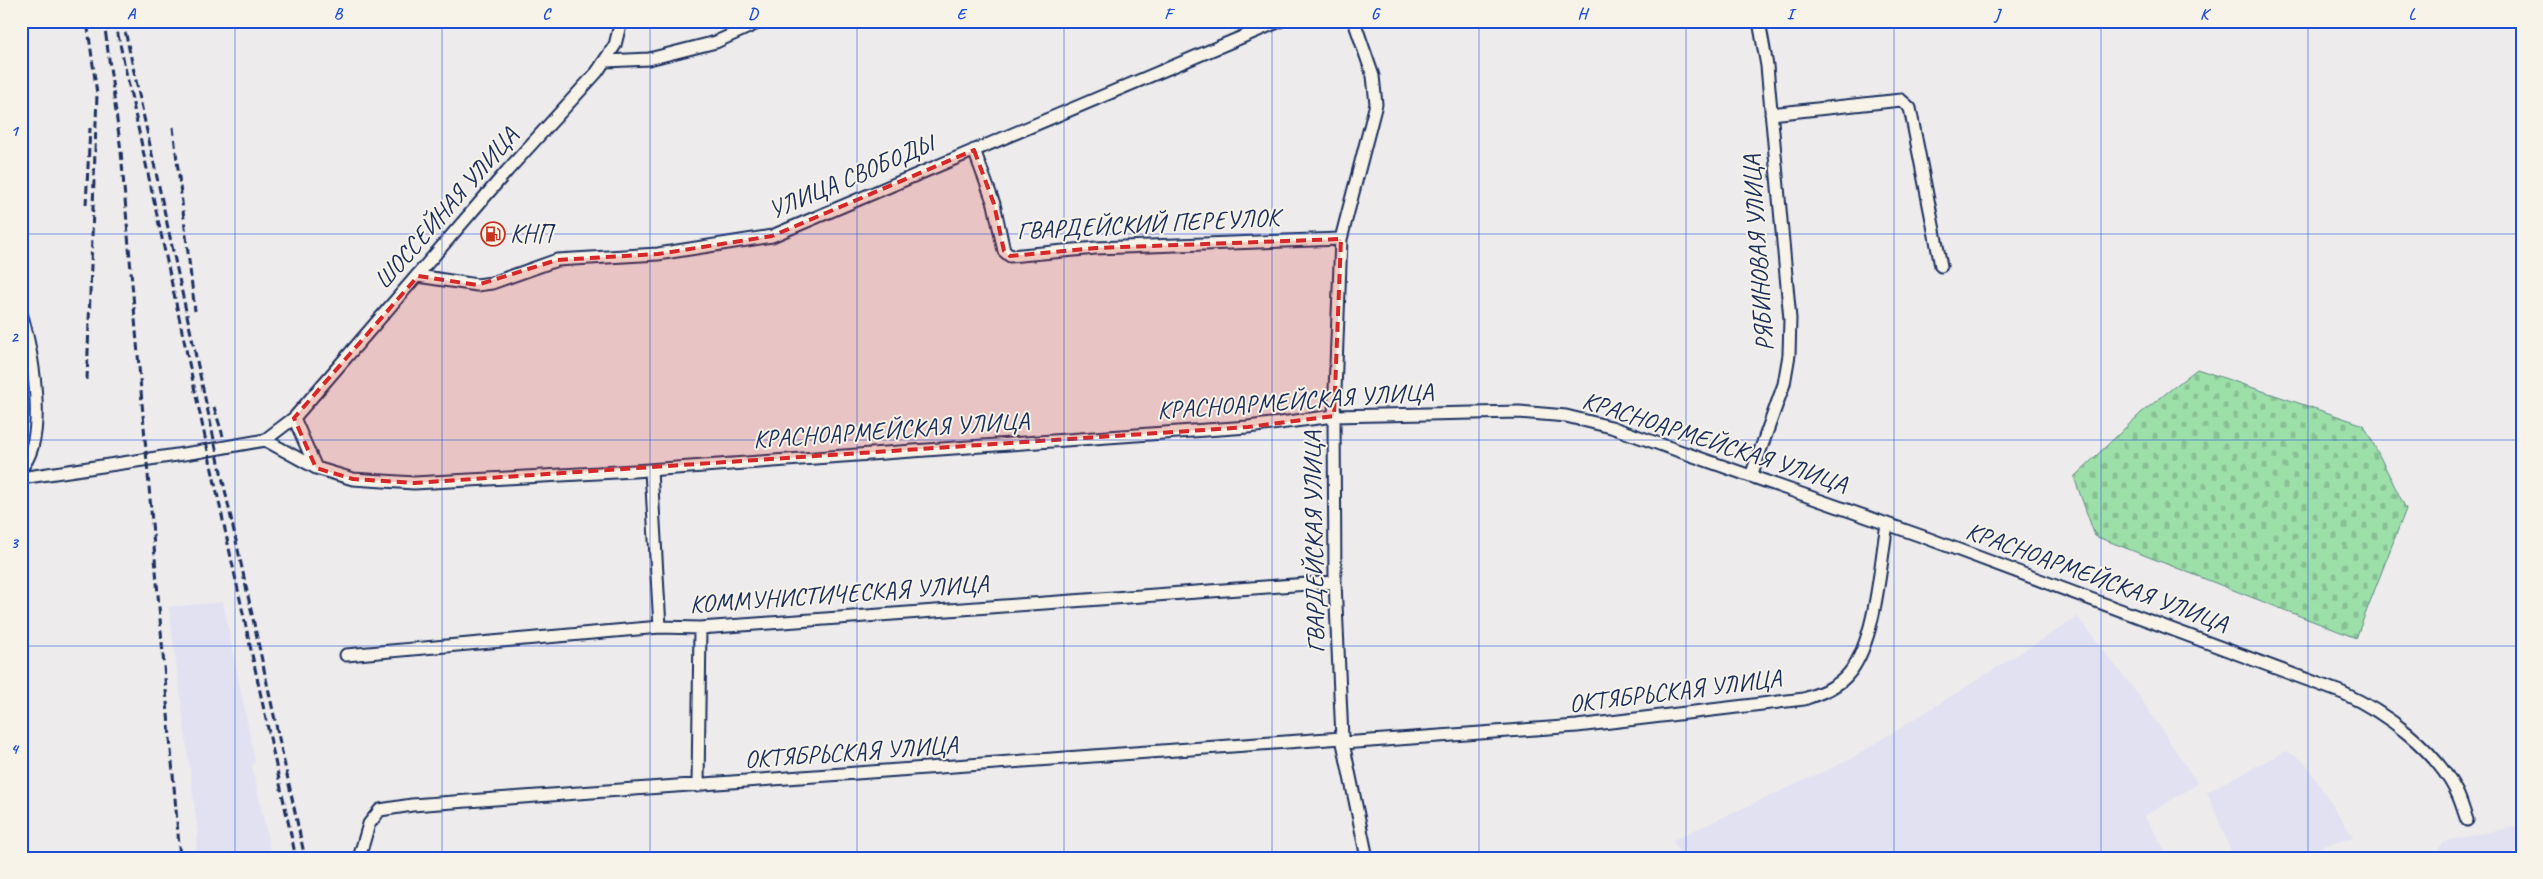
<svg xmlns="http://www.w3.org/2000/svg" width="2543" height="879" viewBox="0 0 2543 879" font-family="Caveat,sans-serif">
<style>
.built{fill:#e1e1f1}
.cemetery{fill:url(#cemetery-stones);stroke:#5c8784}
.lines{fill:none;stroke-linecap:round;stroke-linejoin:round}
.street-casing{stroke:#1b2f5e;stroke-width:15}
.street{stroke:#f7f3e8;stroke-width:11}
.rail{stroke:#1b2f5e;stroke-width:3;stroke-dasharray:8 4;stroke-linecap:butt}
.marked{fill:#d62828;fill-opacity:0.2;stroke:#d62828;stroke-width:4;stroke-dasharray:10 6;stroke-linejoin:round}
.grid{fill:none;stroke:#1d4ed8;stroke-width:1;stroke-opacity:0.55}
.labels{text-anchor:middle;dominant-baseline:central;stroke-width:4;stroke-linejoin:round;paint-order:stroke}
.street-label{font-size:25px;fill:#1b2f5e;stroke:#f7f3e8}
.poi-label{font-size:25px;fill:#1b2f5e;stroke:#f7f3e8;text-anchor:start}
.neatline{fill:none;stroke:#1d4ed8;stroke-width:2}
.grid-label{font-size:16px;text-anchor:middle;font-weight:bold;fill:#1d4ed8}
</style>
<defs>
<pattern id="cemetery-stones" width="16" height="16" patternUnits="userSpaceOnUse" patternTransform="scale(1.25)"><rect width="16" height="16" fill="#9ddfa9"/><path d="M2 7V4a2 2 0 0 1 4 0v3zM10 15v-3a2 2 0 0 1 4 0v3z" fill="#87c094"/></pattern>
</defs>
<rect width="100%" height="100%" fill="#edebec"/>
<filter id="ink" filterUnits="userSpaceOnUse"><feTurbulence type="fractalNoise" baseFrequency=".02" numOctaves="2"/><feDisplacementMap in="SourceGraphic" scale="10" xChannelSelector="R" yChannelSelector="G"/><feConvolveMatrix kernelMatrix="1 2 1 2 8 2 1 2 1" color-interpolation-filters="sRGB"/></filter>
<g filter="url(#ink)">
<!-- built -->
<path class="built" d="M223,602L255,761L252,766L272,858H197L196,848L198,833L169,607Z
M2078,617L2139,696L2198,784L2144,816L2170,858H1681L1673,840L1849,760Z
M2286,751L2304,761L2353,837L2286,858H2234L2207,792Z
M2522,825V858H2433L2442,844L2451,840Z"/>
<!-- cemetery -->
<path class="cemetery" d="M2197,369L2364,425L2406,509L2356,638L2095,536L2074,477L2141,413Z"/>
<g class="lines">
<!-- street casing -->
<g class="street-casing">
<path id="street" d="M1354,21L1373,76L1376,104L1341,239L1334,416L1335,582L1342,738L1367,858
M606,61L649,59L716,42L762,21
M1771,114L1901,100L1910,108L1941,266
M974,150L994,204L1004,251L1010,256L1096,248L1341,239
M418,276L477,285L492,283L557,260L658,254L772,236L1280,21
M21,313C32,348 49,439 21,468
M294,418L316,468L353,479L414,483L634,471L1248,427L1334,416L1519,412L1566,416L1611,427L1924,537L2343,693C2385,712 2435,749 2456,791C2461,800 2463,810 2467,820
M265,440L294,418L507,171L597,72L615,45L621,21
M651,470L660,627
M1751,476L1784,384L1789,355L1790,319L1767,66L1759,21
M21,478L197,452L265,440L316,468
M346,655L660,627L700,628L1335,582
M1343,743L1577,726L1804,699C1821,693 1839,687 1850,672C1876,639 1880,566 1887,524
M698,786L700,628
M359,858L369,824L380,810L412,805L1342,738"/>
</g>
<!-- street -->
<use href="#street" class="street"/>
<!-- rail -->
<path class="rail" d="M104,21L121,151L180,858
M115,21L296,858
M123,21L305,858
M173,127L195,311
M86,205L90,128
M87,380L97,94L87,21
M214,407L223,436"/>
</g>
</g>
<!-- marked area -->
<path class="marked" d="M974,150L994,204L1004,251L1010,256L1096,248L1341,239L1334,416L1248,427L414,483L353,479L316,468L294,418L418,276L477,285L557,260L658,254L772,236Z"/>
<!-- grid -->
<path class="grid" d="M235,21V858M442,21V858M650,21V858M857,21V858M1064,21V858M1272,21V858M1479,21V858M1686,21V858M1894,21V858M2101,21V858M2308,21V858M21,234H2522M21,440H2522M21,646H2522"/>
<!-- icons -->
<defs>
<g id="fuel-ring" transform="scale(1.25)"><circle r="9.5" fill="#f7f3e8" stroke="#c8321e" stroke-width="1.5"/><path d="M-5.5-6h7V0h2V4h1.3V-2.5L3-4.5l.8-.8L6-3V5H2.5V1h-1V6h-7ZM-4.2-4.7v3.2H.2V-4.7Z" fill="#c8321e"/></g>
</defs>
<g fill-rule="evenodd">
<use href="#fuel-ring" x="493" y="234"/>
</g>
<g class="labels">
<!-- street labels -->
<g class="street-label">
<text transform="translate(851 177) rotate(-23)">УЛИЦА СВОБОДЫ</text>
<text transform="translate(446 208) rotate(-49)">ШОССЕЙНАЯ УЛИЦА</text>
<text transform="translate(1148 224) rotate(-3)">ГВАРДЕЙСКИЙ ПЕРЕУЛОК</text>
<text transform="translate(1758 253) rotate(-94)">РЯБИНОВАЯ УЛИЦА</text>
<text transform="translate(1295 401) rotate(-4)">КРАСНОАРМЕЙСКАЯ УЛИЦА</text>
<text transform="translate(891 430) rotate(-4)">КРАСНОАРМЕЙСКАЯ УЛИЦА</text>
<text transform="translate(1715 442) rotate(18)">КРАСНОАРМЕЙСКАЯ УЛИЦА</text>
<text transform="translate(1314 542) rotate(-91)">ГВАРДЕЙСКАЯ УЛИЦА</text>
<text transform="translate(2097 577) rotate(20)">КРАСНОАРМЕЙСКАЯ УЛИЦА</text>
<text transform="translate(839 594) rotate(-4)">КОММУНИСТИЧЕСКАЯ УЛИЦА</text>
<text transform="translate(1675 691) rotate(-7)">ОКТЯБРЬСКАЯ УЛИЦА</text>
<text transform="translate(851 752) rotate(-4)">ОКТЯБРЬСКАЯ УЛИЦА</text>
</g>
<!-- poi labels -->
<g class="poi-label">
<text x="510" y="234">КНП</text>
</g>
</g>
<!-- margin -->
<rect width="2543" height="879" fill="none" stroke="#f7f3e8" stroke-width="55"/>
<rect x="28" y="28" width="2488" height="824" class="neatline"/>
<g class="grid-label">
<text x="131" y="19">A</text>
<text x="338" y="19">B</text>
<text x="546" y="19">C</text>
<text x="753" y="19">D</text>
<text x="961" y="19">E</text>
<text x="1168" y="19">F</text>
<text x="1375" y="19">G</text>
<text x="1582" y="19">H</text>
<text x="1790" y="19">I</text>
<text x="1997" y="19">J</text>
<text x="2204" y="19">K</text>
<text x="2412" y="19">L</text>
<text x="14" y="136">1</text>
<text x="14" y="342">2</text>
<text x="14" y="548">3</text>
<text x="14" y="754">4</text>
</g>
</svg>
